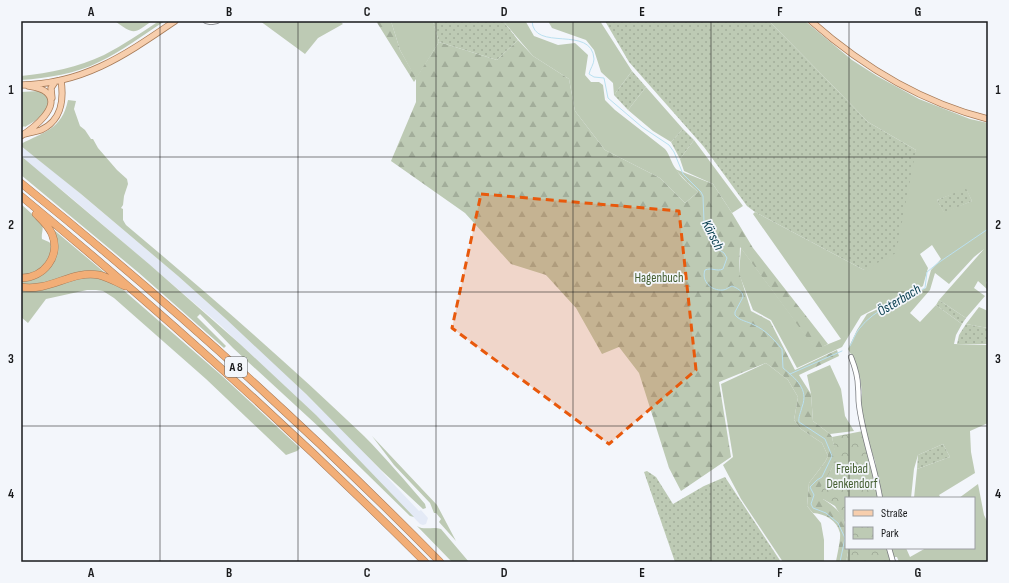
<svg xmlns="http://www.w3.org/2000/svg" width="1009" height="583" viewBox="0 0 1009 583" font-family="'Sofia Sans Condensed',sans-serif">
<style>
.built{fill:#e4eaf6}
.grass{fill:#bdcab4;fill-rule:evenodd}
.forest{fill:url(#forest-firs)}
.park{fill:url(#park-crowns)}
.garden{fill:url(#garden-dots)}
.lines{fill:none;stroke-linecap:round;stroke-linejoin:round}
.stream{stroke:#bae0f0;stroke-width:1}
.minor-casing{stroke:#76797d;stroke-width:6}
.major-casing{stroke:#a67a57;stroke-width:7}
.highway-casing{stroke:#a67a57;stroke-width:8}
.minor{stroke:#fff;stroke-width:4.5}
.major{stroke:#f7cead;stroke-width:5.5}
.highway{stroke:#f2ae77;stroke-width:7}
.marked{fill:#e8590c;fill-opacity:0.2;stroke:#e8590c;stroke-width:3;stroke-dasharray:8 5;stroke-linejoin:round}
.grid{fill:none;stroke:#191a1c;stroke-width:1;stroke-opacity:0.55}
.labels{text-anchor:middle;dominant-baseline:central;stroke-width:3.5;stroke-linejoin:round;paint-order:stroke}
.shield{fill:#f3f6fb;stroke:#5a5c5f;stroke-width:1}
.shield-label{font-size:12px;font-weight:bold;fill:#191a1c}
.park-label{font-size:13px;fill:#455f32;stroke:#f3f6fb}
.water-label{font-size:14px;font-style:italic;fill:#003849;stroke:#f3f6fb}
.neatline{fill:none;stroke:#191a1c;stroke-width:1.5}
.grid-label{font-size:13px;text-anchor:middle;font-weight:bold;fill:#191a1c}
</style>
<defs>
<pattern id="forest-firs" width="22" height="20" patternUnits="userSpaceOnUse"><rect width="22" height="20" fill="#bdcab4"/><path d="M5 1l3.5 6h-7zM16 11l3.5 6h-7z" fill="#a2ad9a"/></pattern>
<pattern id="park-crowns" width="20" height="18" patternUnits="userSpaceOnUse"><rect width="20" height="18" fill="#bdcab4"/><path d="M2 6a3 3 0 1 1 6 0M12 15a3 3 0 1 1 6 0" fill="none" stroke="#a2ad9a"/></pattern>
<pattern id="garden-dots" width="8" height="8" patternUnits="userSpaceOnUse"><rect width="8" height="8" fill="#bdcab4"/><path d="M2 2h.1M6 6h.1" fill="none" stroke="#a2ad9a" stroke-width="1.8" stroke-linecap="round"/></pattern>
</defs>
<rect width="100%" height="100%" fill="#f3f6fb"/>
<!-- built -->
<path class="built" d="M21,146L56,173L178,276L262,351L350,438L419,511L421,510L428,518L426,524L423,525L420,524L316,416L220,325L68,195L23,159L21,156Z"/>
<!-- grass -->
<path class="grass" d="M115,21H152C134,34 134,35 115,21Z
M159,21H165C143,35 122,51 99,62C75,74 48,78 21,80V76C50,73 78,67 104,55C123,45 141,33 159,21Z
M260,21H340L343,24L318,38L305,54Z
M391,21H433L439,42L416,79L400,50Z
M503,21H527L526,22L534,36L558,45L575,43L588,55L585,75L591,82H599L603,85L605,100L615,110L665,149C670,155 671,163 676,169C681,178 690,185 698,192L685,203L660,178L605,150L575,111L569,79L533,56Z
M548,21H600L632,71L614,95L613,83L601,72L594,50L586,40L552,28Z
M769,21H805L852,60L877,76L919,99L970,119L988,123V279L986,283L988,285V290L978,281L974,288L985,296L966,318L939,300L984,249L974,257L949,284L935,273L930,290L910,313L920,322L936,305L962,324L956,335L954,344L988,345V423L970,431L971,452L975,473L939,495L941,498H914L917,469L950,457L943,444L918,455L914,469L911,498H881L882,492L880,490L875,461L869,444L863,422L861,401L862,393L860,377L854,360L848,349L857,330L867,314L898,300L878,307L861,316L842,347L797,368L771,320L753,310L739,274L741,248L816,349L841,339L753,214L755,212L864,270L916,150L868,122L836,89ZM966,189L972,201L944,212L937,200ZM932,245L941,259L931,270L926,288L899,300L923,286L928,268L920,254Z
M646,87L683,129L671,142L653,131L628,110Z
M39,91L44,93L49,101C44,117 38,119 25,127L24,126L21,129V92Z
M68,100L76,101L74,109L80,126L85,130L91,139H93L98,148L117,170L127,179L128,184L124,196L123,205L121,208L123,209V220L126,225C207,293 288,363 364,436C385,457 406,482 425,504L426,508L423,509L381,470L306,394L226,319L178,276L81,194L21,146V144C43,132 62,130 68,100Z
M694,140L743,206L732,213L713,184L684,171L680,159Z
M21,156L149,264L240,344L316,415L414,517L410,516L320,428L233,348L200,314L197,317L226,346L224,348L139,273L21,175Z
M21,204L42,223C44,230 41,233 42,239L49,242L51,244V254L41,270L21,276Z
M54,230L104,272L105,273L50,283L21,285V280L50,265Z
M76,278H101L121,288L221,375L300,448L297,451L286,455L206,379L114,298L103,291L96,290H87L46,299L28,323L21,317V289Z
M979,307L988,311V328L966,324Z
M766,363L788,380L798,397L794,420L801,429L822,443L828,456L825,462L809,483L807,506L821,523L824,540V562H783L741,499L723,465L733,457L721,384Z
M830,365L841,389L845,416L854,431L830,434L813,421L811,394L807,375Z
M372,436L437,505L456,541L439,522L441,519L436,513H434L430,503L394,465Z
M978,484L984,515L988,523V562H899L897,557H894L891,548H906L910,557L926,548H974V498H959Z
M417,526C425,531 433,526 441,529L469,562H452Z"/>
<!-- forest -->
<path class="forest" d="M376,21H391L400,50L416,78L439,42L497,60L518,40L533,56L569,79L575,111L605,150L660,178L685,203L698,192L686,181L675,169L713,184L732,213L753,248L828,344L816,350L740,247L739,272L751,311L770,321L795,370L837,350L839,356L799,375L811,394L813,421L830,434L832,437L836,455L834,464L830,472L823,499C847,515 846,521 846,548H849L846,562H836C837,555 841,539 840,533C837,520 825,514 813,513L807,506L809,483L825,462L828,456L822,443L801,429L794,420L798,397L788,380L766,363L719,382L731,457L681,491L669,468L639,373L619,347L602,354L576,308L546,275L511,264L465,213L391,161L416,102V79L414,82Z"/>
<!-- park -->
<path class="park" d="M863,431L878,498H846V524L835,506L823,499L820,488C834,465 838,464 832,437Z
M849,548H889L892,562H846Z"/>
<!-- garden -->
<path class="garden" d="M433,21H503L518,40L497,60L439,42Z
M605,21H769L836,89L868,122L916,150L896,253L864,270L755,212L747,206L704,147L629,62Z
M632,71L646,87L628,110L614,95Z
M683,129L694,140L680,159L671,142Z
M966,188L972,201L944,213L937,200Z
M939,300L966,318L962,324L936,305Z
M966,324L988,328V344H957L959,335Z
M943,444L950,457L917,469L918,455Z
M647,471L656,477L673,504L704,486L725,477L781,562H675L644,472Z"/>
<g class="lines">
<!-- stream -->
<path class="stream" d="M532,21C533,53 592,24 594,59C594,64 590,69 589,74L594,77L604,78L608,98L642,127L669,145L674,152L683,174L701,192L703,196L704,222L718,249L724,253L727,258L723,269C716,272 712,267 705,270C701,281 711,291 723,290C726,290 729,287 732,286C737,288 743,291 743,297L735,312V315C740,321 747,321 754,325C766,330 774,340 782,349L783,368C796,379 809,389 802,407C801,412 798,417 799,422L825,439L832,456L822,477L817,480L810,487L814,495L811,504L813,508L826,513L838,523L845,538L840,562
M850,346C853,341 855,334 859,329C875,308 902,300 925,288L927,272L938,263L988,229
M790,374L842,351"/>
<!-- minor casing -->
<g class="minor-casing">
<path id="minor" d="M206,21L211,22L217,21
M851,357C855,367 858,376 858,387C859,393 858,399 859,405C863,437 875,467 880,498
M889,548L893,562"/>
</g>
<!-- major casing -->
<g class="major-casing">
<path id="major" d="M811,21C863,67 920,102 988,119
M21,85C84,84 125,55 175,21
M52,98L51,88L55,82
M25,134C30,132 36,132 41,130C62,120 64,100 61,80
M21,136C32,129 63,106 46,92C42,88 34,87 28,86"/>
</g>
<!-- highway casing -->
<g class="highway-casing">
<path id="highway" d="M21,183C168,301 308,428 440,562
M21,196C162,312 296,433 425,562
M21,278C44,278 61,256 52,234C48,225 42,220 36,214
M21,287C50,292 71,270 99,275C108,277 116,282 125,286"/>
</g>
<!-- minor -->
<use href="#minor" class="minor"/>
<!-- major -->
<use href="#major" class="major"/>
<!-- highway -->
<use href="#highway" class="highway"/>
</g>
<!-- marked area -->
<path class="marked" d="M481,194L679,211L696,370L609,444L452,328Z"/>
<!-- grid -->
<path class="grid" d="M160,21V562M298,21V562M436,21V562M573,21V562M711,21V562M849,21V498M21,157H988M21,292H988M21,426H988M849,548V562"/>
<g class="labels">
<!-- shield labels -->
<rect class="shield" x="225" y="357" width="22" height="20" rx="3"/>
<g class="shield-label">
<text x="236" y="367">A 8</text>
</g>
<!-- park labels -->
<g class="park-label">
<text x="659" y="278">Hagenbuch</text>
<text x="852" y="469">Freibad<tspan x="852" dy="15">Denkendorf</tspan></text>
</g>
<!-- water labels -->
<g class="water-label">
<text transform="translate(713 235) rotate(63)">Körsch</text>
<text transform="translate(899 300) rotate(-31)">Österbach</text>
</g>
</g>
<!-- border -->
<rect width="1009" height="583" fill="none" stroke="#f3f6fb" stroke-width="44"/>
<!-- legend -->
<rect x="845" y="497" width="130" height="52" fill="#f3f6fb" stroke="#9c9ea2"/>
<rect x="853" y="510" width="20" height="6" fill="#f7cead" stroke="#9c9ea2"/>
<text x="881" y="517" font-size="12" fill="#191a1c">Straße</text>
<rect x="853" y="527" width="20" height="12" fill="url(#park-crowns)" stroke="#9c9ea2"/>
<text x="881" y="537" font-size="12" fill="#191a1c">Park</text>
<rect x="22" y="22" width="965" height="539" class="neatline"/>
<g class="grid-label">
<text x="91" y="16">A</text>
<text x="229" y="16">B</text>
<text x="367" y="16">C</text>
<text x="504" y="16">D</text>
<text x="642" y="16">E</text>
<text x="780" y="16">F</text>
<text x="918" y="16">G</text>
<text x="11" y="94">1</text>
<text x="998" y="94">1</text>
<text x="11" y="229">2</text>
<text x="998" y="229">2</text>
<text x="11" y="363">3</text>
<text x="998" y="363">3</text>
<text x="11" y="498">4</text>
<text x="998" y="498">4</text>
<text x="91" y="577">A</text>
<text x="229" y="577">B</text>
<text x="367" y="577">C</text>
<text x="504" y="577">D</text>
<text x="642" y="577">E</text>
<text x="780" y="577">F</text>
<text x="918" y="577">G</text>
</g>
</svg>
